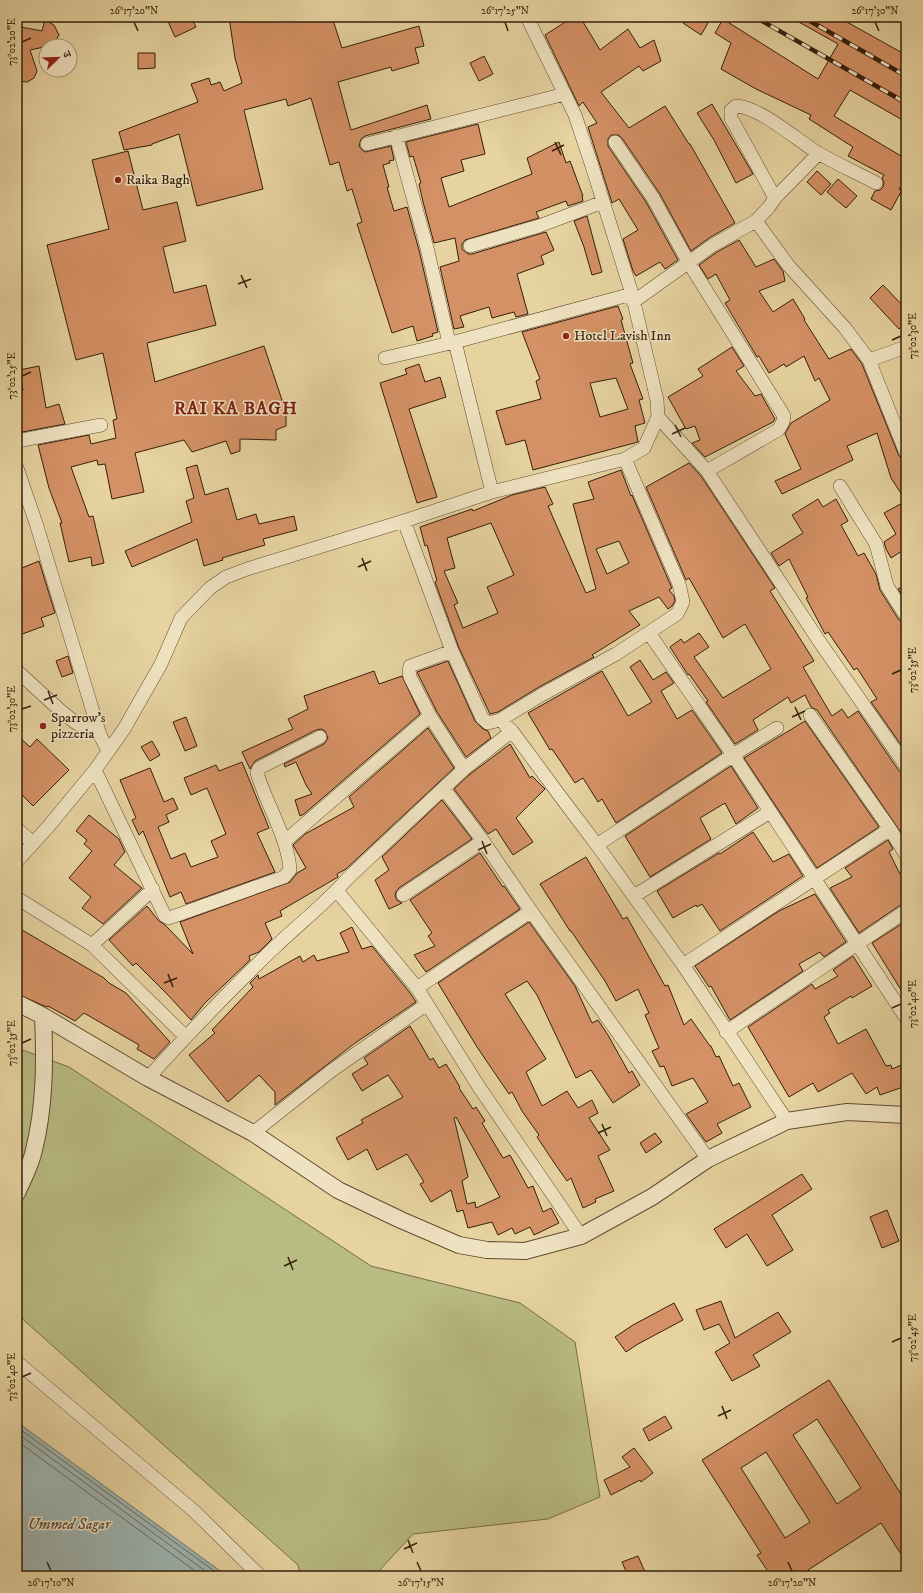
<svg xmlns="http://www.w3.org/2000/svg" width="923" height="1593" viewBox="0 0 923 1593" font-family="'IM FELL DW Pica','Noto Serif Devanagari',serif">
<style>
.green{fill:#b8bb82;stroke:#766d46}
.water{fill:#9db4b1;stroke:#73786f}
.lines{fill:none;stroke-linecap:round;stroke-linejoin:round}
.shore{stroke:#686a5e;stroke-width:1}
.building{fill:#d49165;stroke:#341f0b;fill-rule:evenodd}
.minor-casing{stroke:#604c30;stroke-width:14}
.tertiary-casing{stroke:#604c30;stroke-width:18}
.minor{stroke:#efe2c1;stroke-width:13}
.tertiary{stroke:#efe2c1;stroke-width:16}
.rail-casing{stroke:#341f0b;stroke-width:4.5}
.rail{stroke:#efe2c1;stroke-width:3;stroke-dasharray:9;stroke-linecap:butt}
.ticks{fill:none;stroke:#341f0b;stroke-width:1.5}
.poi-dot{fill:#8f2418;stroke:#efe2c1;stroke-width:1.5}
.labels{text-anchor:middle;dominant-baseline:central;stroke-width:3;stroke-linejoin:round;paint-order:stroke}
.poi-label{font-size:14px;fill:#341f0b;stroke:#efe2c1;text-anchor:start}
.water-label{font-size:15px;font-style:italic;fill:#544c3d;stroke:#efe2c1}
.district-label{font-size:18px;font-weight:bold;letter-spacing:1px;fill:#7a1f14;stroke:#efe2c1}
.neatline{fill:none;stroke:#341f0b;stroke-width:1.5}
.ticks-label{font-size:10px;text-anchor:middle;fill:#341f0b}
</style>
<rect width="100%" height="100%" fill="#e6d3a0"/>
<filter id="stains"><feTurbulence type="fractalNoise" baseFrequency=".005" numOctaves="4"/><feColorMatrix values="0 0 0 0 .2 0 0 0 0 .09 0 0 0 0 .02 0 0 0 .5 -.17"/></filter>
<radialGradient id="worn" r=".72"><stop offset=".6" stop-color="#630" stop-opacity="0"/><stop offset="1" stop-color="#630" stop-opacity=".3"/></radialGradient>
<!-- green -->
<path class="green" d="M17,1048L69,1067L371,1266L520,1303L575,1342L600,1497L548,1519L413,1534L378,1572V1576H301L298,1565L17,1314Z"/>
<!-- water -->
<path class="water" d="M17,1422L227,1576H17Z"/>
<g class="lines">
<!-- shore -->
<path class="shore" d="M17,1427L221,1576
M17,1433L212,1576
M17,1441L202,1576"/>
</g>
<!-- building -->
<path class="building" d="M166,17H191L196,27L175,37Z
M229,17H332L342,48L419,26L424,46L415,48L419,63L392,71L391,67L338,82L351,130L427,105L431,119L365,136L361,139L359,146L362,150L365,152L391,146L394,160L389,161L390,163L383,165L389,187H387L394,211L407,207L419,250L438,332L432,334L433,336L417,341L413,326L392,333L357,224L362,222L352,189L347,191L339,162L330,165L311,98L288,106L286,99L244,110L263,189L197,206L179,134L152,144V145L124,150L119,132L198,102L191,84L209,78L211,85L220,82L224,91L242,83L235,58Z
M573,17H580L600,50L628,29L640,48L654,40L661,61L643,71L639,66L601,92L629,128L665,106L689,144H690L735,223L709,238L691,251L660,194L622,138L618,135H611L608,139V146L646,202L678,260L665,269L660,262L636,276L633,271L623,239L638,230L619,199L612,203L588,127L597,123L583,102L579,106L545,35Z
M693,17H699L708,23L701,35L683,23Z
M790,17H838L906,55V122L850,90L834,116L906,159V179L899,189L902,190L891,210L871,199L875,191L880,190L883,187L884,182L882,178L884,175L848,156L853,147L809,119L811,115L756,89L721,69L731,43L715,33L723,19L818,79L838,44Z
M17,19H18L21,27L42,31L45,20L54,25L59,35L53,45L30,50L37,71L34,78L27,82L17,81Z
M138,53H155V68L138,69Z
M484,56L493,74L479,81L470,63Z
M712,104L753,174L736,183L714,140L697,113Z
M478,124L485,154L461,160L464,171L441,178L449,207L532,174L527,158L559,142L566,163L570,161L583,196H582L583,201L568,206L566,201L536,212L539,218L465,240L462,244V249L468,254H472L546,232L554,250L541,256L544,264L517,274L528,314L516,317L514,312L492,318L489,307L460,316L464,327L454,329L440,267L459,261L455,238L434,243L423,202L419,184L421,183L413,156L410,157L406,142Z
M128,151L143,210L177,202L186,241L163,247L174,293L206,285L216,325L147,343L155,382L264,346L286,412V426L276,430V440L240,439V451L231,454L226,441L192,452L184,440L135,453L144,492L112,499L105,464L98,465L97,460L71,467L89,517L93,516L104,563L92,566L91,557L69,562L60,523H62L49,488L38,445L89,435L91,444L116,438L113,420L117,419L103,353L76,360L47,245L109,229L92,160Z
M817,171L831,184L821,195L807,182Z
M838,179L857,196L846,208L827,192Z
M587,216L602,272L592,275L584,247L574,221Z
M739,240L756,267L774,259L783,271L785,281L759,291L773,312L793,299L805,319L804,320L829,359L851,349L862,364L899,456L904,460L906,468V551L905,549L891,558L886,549L884,542L896,534L884,513L906,501L891,478L877,433L847,446L853,460L782,494L775,481L801,469L785,434L791,423L830,400L819,378L815,381L804,356L786,367L784,364L769,373L759,356L757,357L725,303L730,300L716,274L708,279L699,265L717,252Z
M883,285L906,309V322L899,329L870,298Z
M618,306L623,319L621,320L633,363L630,364L643,399L639,400L645,423L635,426L638,442L533,470L525,440L506,445L496,411L541,399L536,381L540,379L522,332ZM616,378L628,409L600,417L590,383Z
M732,347L744,366L736,371L755,396L761,394L775,419L773,422L705,457L692,443L700,440L695,426L686,429L668,397L703,376L698,369Z
M419,364L425,382L440,377L446,397L409,409L437,497L417,503L380,383L407,374L405,369Z
M39,366L46,408L59,404L65,424L17,433V392L23,390L19,370Z
M689,463L701,476L775,588L770,591L814,661L803,667L832,716L842,709L848,718L858,711L899,771L906,774V840L817,710L811,707L805,695L791,703L788,697L753,720L758,730L735,744L706,702L708,701L689,674L688,675L670,647L681,639L684,643L699,633L709,647L694,657L723,698L771,669L745,624L723,638L689,578L686,580L646,487Z
M197,465L205,495L228,488L237,520L256,514L259,524L294,516L297,530L263,539L265,545L222,558L223,560L204,566L197,539L132,567L125,551L192,522L186,501L194,498L186,468Z
M621,470L631,496L632,495L671,586L672,588L669,590L674,596L675,601L672,606L668,609L659,597L629,611L640,625L592,655L594,657L539,687L498,712L490,714L459,648L435,582L437,581L427,545L425,546L420,527L472,509L473,511L512,495L545,487L553,504L548,506L586,593L596,589L573,504L594,499L588,482ZM491,523L514,575L487,587L498,613L463,628L454,605L458,603L444,571L455,568L447,538ZM619,541L629,563L607,574L596,549Z
M818,499L823,507L836,499L848,521L841,525L858,556L864,553L876,574L880,590L899,620L906,624V752L871,702L877,699L857,668L854,670L828,632L825,634L806,598L808,597L789,559L779,566L771,553L803,533L792,515Z
M39,561L55,613L41,618L44,626L17,636V570Z
M906,585V601L898,589Z
M68,656L73,673L62,677L56,661Z
M640,660L653,680L666,672L674,683L661,691L677,719L692,710L722,753L616,823L602,799L598,802L583,778L575,783L561,762L552,749L550,750L528,713L602,671L628,716L652,702L630,667Z
M448,661L475,721L483,729L488,731L491,738L466,757L437,712L417,672Z
M374,671L379,684L402,676L420,714L304,814L300,816L295,800L312,794L306,785L296,762L285,767L284,764L324,744L328,738L325,731L321,729L316,730L255,761L250,769L242,752L293,729L288,719L308,709L304,696Z
M186,717L197,746L185,751L173,722Z
M805,721L879,827L817,868L744,758Z
M428,728L454,768L346,869L337,874L338,877L280,911L282,916L265,923L272,939L259,952L249,956L250,960L205,1003L191,1020L168,995L136,963L133,966L109,940L147,906L158,920L165,925L193,954L180,922L290,882L297,873L306,868L293,845L305,834L354,807L349,797Z
M17,735L30,747L37,739L69,770L33,806L17,790Z
M152,741L160,755L150,761L141,747Z
M510,744L530,778L532,776L545,789L516,818L533,842L513,855L496,829L488,834L454,789L469,775Z
M242,762L269,828L257,833L275,872L186,904L181,892L170,897L143,831L139,835L132,820L136,818L120,780L150,768L164,802L173,798L178,809L166,815L169,822L158,827L171,859L185,853L191,867L218,857L211,841L226,834L207,788L191,795L184,778L216,765L219,771Z
M731,766L758,808L736,824L725,803L700,818L711,839L650,877L625,836Z
M442,800L472,839L399,888L396,892L395,896L397,900L402,903L389,909L375,880L389,870L382,857Z
M89,815L119,839L125,852L114,865L142,888L103,924L82,908L91,897L69,878L92,851L84,844L87,840L76,831Z
M753,832L773,862L789,854L803,876L720,931L702,904L697,907L696,905L673,918L657,891L719,853L720,854Z
M888,840L893,849L889,852L900,874L906,870V903L902,904L859,933L830,888L852,877L845,868Z
M480,853L503,887L504,886L520,909L426,972L414,955L435,946L428,936L432,933L410,900Z
M586,857L623,919L627,917L665,986L668,985L684,1025L691,1019L710,1046H711L716,1057L719,1056L733,1086L739,1083L751,1107L717,1124L722,1133L706,1142L686,1114L708,1102L693,1078L672,1086L664,1066L660,1067L652,1051L659,1048L645,1015L649,1013L638,989L616,1001L605,981L571,931H570L540,884Z
M815,894L846,942L824,957L820,952L799,964L803,971L730,1020L711,986L709,987L695,966L779,911Z
M906,921V998L872,943Z
M529,922L575,986L592,1023L598,1020L608,1035L629,1073L632,1071L640,1085L613,1103L591,1070L576,1078L537,995L527,981L505,994L546,1059L526,1072L542,1106L567,1091L578,1108L592,1100L598,1113L589,1118L610,1150L598,1156L614,1191L595,1199L596,1202L583,1208L571,1178L567,1181L555,1164L537,1137L539,1135L522,1111L512,1092L509,1094L477,1047L438,983Z
M17,927L104,978L109,983L126,993L170,1042L154,1059L137,1049L139,1045L84,1013L75,1021L48,1006L47,1007L17,994Z
M352,927L362,949L372,946L410,993L416,1002L355,1043L275,1105V1092L259,1075L228,1102L189,1055L215,1033L212,1030L253,987L250,983L258,975L259,979L300,956L303,962L314,955L317,961L349,952L340,933Z
M853,956L872,986L852,998L851,996L828,1010L830,1013L824,1017L838,1044L866,1029L886,1066L891,1065L892,1069L906,1063V1086L880,1095L877,1087L866,1094L852,1073L818,1092L813,1083L789,1097L748,1027L812,984L815,989L838,976L833,970Z
M410,1026L430,1060L433,1058L439,1068L446,1064L460,1087L459,1088L473,1109L476,1107L485,1121L482,1123L503,1158L510,1155L528,1188L533,1186L543,1212L551,1208L559,1223L534,1235L530,1227L515,1234L512,1228L498,1235L492,1222L468,1228L463,1210L457,1212L451,1190L431,1202L420,1184L424,1182L407,1154L377,1170L367,1149L348,1160L336,1138L363,1123L361,1120L403,1097L388,1075L362,1091L352,1074L368,1064L364,1058ZM456,1117L500,1197L476,1208L475,1202L467,1204L462,1181L468,1177L454,1118Z
M655,1133L662,1142L646,1153L640,1143Z
M802,1174L812,1189L772,1215L793,1250L767,1266L747,1234L726,1248L714,1229Z
M887,1210L899,1241L882,1248L870,1217Z
M721,1301L735,1338L778,1312L791,1332L753,1355L760,1366L732,1381L715,1352L730,1343L719,1324L704,1330L696,1310Z
M674,1303L683,1320L638,1344L626,1352L615,1337L633,1325Z
M829,1380L906,1502V1562L881,1523L808,1570L812,1576H771L757,1555L761,1553L702,1460ZM817,1419L861,1488L837,1504L793,1435ZM766,1452L810,1522L785,1538L741,1468Z
M665,1416L672,1428L649,1441L643,1429Z
M634,1448L653,1473L641,1482L640,1480L611,1495L604,1480L630,1467L622,1457Z
M638,1556L645,1572L634,1576H628L622,1562Z"/>
<g class="lines">
<!-- minor casing -->
<g class="minor-casing">
<path id="minor" d="M396,136L427,248L449,343
M615,142L653,198L689,263L784,416L783,422L778,430L707,471
M367,144L565,94
M775,198L818,154
M756,221L788,265L845,328L869,360L906,453
M470,246L539,226L603,202
M633,302L713,245L756,221L769,207L775,198L731,118V110L736,106C760,107 797,140 818,153C837,164 857,173 876,183
M455,342L492,492
M385,358L455,342L632,294
M869,360L906,347
M658,417L707,471L819,641L906,766
M17,441L101,425
M17,468L36,523L100,735L108,751
M840,486L876,544L887,586L906,616
M404,521L452,651L482,718L488,723L500,720L543,694L616,654L677,614L683,602L679,584L625,459
M649,633L733,755L906,1018
M452,651L410,666L409,671L410,677L430,716L464,769
M17,671L62,712L76,723L100,735
M810,715L890,829L906,855
M505,725L512,731L560,796L597,845L683,965L787,1121
M95,770L162,910L165,916L169,918L284,877L290,870C288,838 266,803 257,773L259,768L320,737
M444,789L483,841L531,911L708,1159
M17,829L33,843
M284,842L430,716
M597,845L733,755L777,728
M17,861L48,827L95,770L124,729L161,664L181,618L210,588L226,577L247,569L404,521L492,492L625,459L644,448L658,417L657,400L632,294L592,166L575,115L527,17
M337,891L417,988L479,1087L581,1236
M403,895L483,841
M634,896L770,812
M17,898L92,945L153,889
M92,945L186,1037
M683,965L890,829
M417,988L531,911
M726,1032L906,911
M148,1078C189,1033 231,989 275,947C299,924 326,903 348,878L464,769L512,731
M253,1133L331,1071L427,1004
M17,1362L194,1511L260,1576"/>
</g>
<!-- tertiary casing -->
<g class="tertiary-casing">
<path id="tertiary" d="M17,1003L43,1016L148,1078L253,1133L338,1190L401,1220L459,1245L487,1250L525,1251L581,1236L652,1197L708,1159L787,1121L847,1112L906,1115
M17,1193C23,1179 31,1165 34,1150C45,1106 45,1061 43,1016"/>
</g>
<!-- minor -->
<use href="#minor" class="minor"/>
<!-- tertiary -->
<use href="#tertiary" class="tertiary"/>
<!-- rail casing -->
<g class="rail-casing">
<path id="rail" d="M755,17L906,103
M803,17L906,76"/>
</g>
<!-- rail -->
<use href="#rail" class="rail"/>
</g>
<!-- ticks -->
<path class="ticks" d="M134,22L138,31M505,22L508,31M875,22L879,31M22,42L31,38M555,142L561,155M552,151L564,145M241,275L247,288M238,284L251,279M892,340L901,336M22,376L31,372M675,425L681,437M672,434L685,428M362,558L367,571M358,567L371,561M892,674L901,670M48,691L53,704M44,700L57,695M795,707L801,720M22,709L31,706M792,717L805,711M482,841L487,854M478,850L491,844M168,974L173,987M164,983L177,978M892,1008L901,1004M22,1043L31,1039M602,1124L607,1136M598,1133L611,1127M288,1257L293,1270M284,1266L297,1260M892,1342L901,1338M22,1377L31,1373M722,1406L727,1419M718,1416L731,1410M408,1540L413,1553M404,1549L417,1543M47,1562L51,1571M417,1562L421,1571M788,1562L792,1571"/>
<!-- markers -->
<g class="poi-dot">
<circle cx="118" cy="180" r="4"/>
<circle cx="566" cy="336" r="4"/>
<circle cx="43" cy="726" r="4"/>
</g>
<g class="labels">
<!-- poi labels -->
<g class="poi-label">
<text x="126" y="180">Raika Bagh</text>
<text x="574" y="336">Hotel Lavish Inn</text>
<text x="51" y="718">Sparrow's<tspan x="51" dy="16">pizzeria</tspan></text>
</g>
<!-- water labels -->
<g class="water-label">
<text x="69" y="1524">Ummed Sagar</text>
</g>
<!-- district labels -->
<g class="district-label">
<text x="236" y="409">RAI KA BAGH</text>
</g>
</g>
<!-- margin -->
<rect width="923" height="1593" fill="none" stroke="#e6d3a0" stroke-width="44"/>
<!-- north arrow -->
<g transform="translate(58 58) rotate(67)"><circle r="19" fill="#efe2c1" stroke="#a49478"/>
<path d="M0-3L7 15L0 10L-7 15Z" fill="#8f2418"/>
<text y="-6" font-size="11" font-weight="bold" text-anchor="middle" fill="#341f0b">उ</text>
</g>
<rect x="22" y="22" width="879" height="1549" class="neatline"/>
<g class="ticks-label">
<text x="134" y="14">26°17'20"N</text>
<text x="505" y="14">26°17'25"N</text>
<text x="875" y="14">26°17'30"N</text>
<text transform="translate(11 42) rotate(-90)" y="4">73°02'20"E</text>
<text transform="translate(912 336) rotate(-90)" y="4">73°02'30"E</text>
<text transform="translate(11 376) rotate(-90)" y="4">73°02'25"E</text>
<text transform="translate(912 670) rotate(-90)" y="4">73°02'35"E</text>
<text transform="translate(11 709) rotate(-90)" y="4">73°02'30"E</text>
<text transform="translate(912 1004) rotate(-90)" y="4">73°02'40"E</text>
<text transform="translate(11 1043) rotate(-90)" y="4">73°02'35"E</text>
<text transform="translate(912 1338) rotate(-90)" y="4">73°02'45"E</text>
<text transform="translate(11 1377) rotate(-90)" y="4">73°02'40"E</text>
<text x="51" y="1586">26°17'10"N</text>
<text x="421" y="1586">26°17'15"N</text>
<text x="792" y="1586">26°17'20"N</text>
</g>
<rect width="100%" height="100%" filter="url(#stains)"/>
<rect width="100%" height="100%" fill="url(#worn)"/>
</svg>
